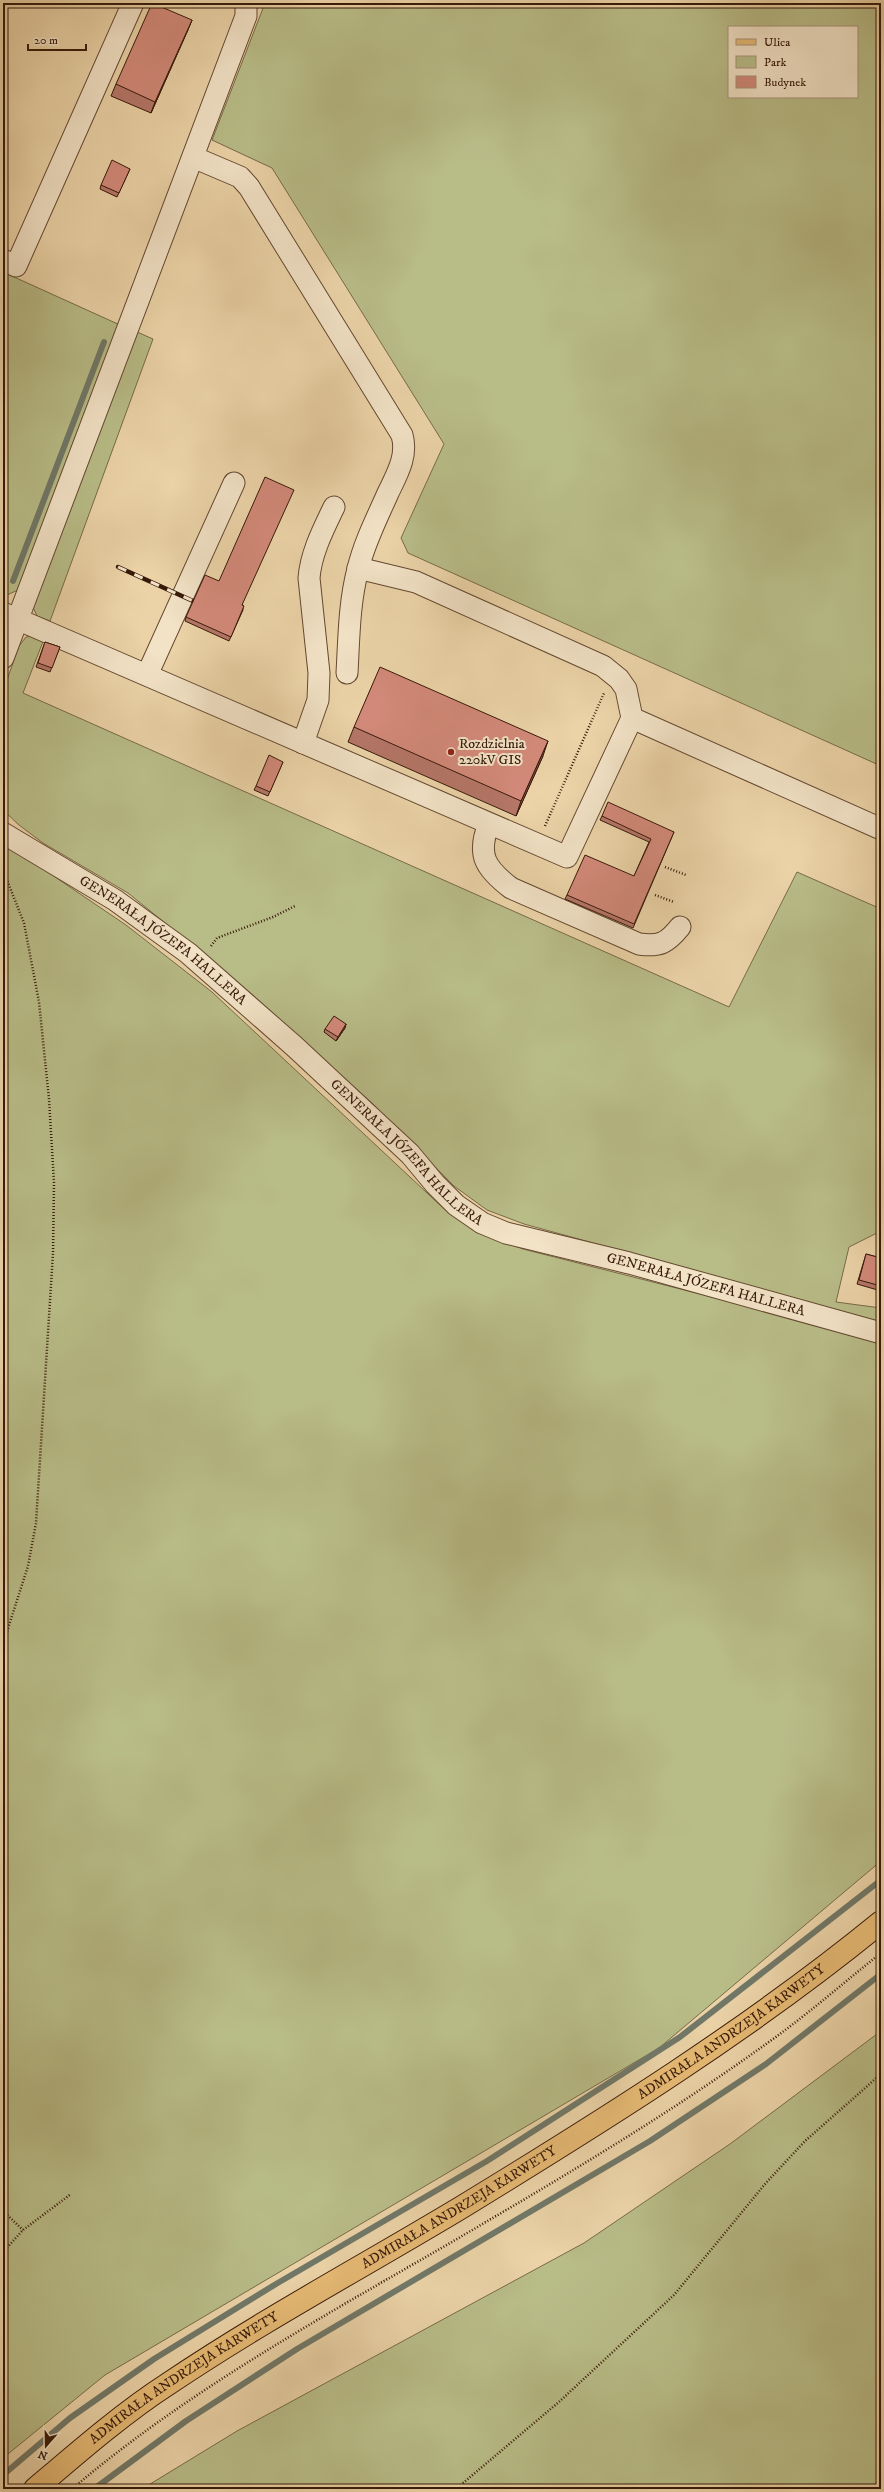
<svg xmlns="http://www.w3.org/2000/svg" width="884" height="2492" viewBox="0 0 884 2492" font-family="'IM FELL DW Pica',serif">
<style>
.green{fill:#b8bc87;stroke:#786a48;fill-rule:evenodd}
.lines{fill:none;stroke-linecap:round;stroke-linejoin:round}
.stream{stroke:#717868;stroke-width:6}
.minor-casing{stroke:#644830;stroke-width:23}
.major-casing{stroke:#371909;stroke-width:24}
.path{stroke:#371909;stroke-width:2.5;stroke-dasharray:1 2;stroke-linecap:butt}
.minor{stroke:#f2e2c6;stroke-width:21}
.major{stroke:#e6ba74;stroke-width:22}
.rail-casing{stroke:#371909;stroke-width:4.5}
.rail{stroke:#f2e2c6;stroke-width:3;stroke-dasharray:9;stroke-linecap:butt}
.wall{fill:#b57668;stroke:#371909}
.shaded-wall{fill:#936055;stroke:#371909}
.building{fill:#d28979;stroke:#371909}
.poi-dot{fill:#8f2418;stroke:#f2e2c6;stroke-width:1.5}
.labels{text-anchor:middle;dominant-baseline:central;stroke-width:4;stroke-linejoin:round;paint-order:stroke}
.poi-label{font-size:14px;fill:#371909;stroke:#f2e2c6;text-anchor:start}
.street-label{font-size:14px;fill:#371909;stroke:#f2e2c6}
</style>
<rect width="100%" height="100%" fill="#ebd3a7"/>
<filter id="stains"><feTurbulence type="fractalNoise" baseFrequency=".005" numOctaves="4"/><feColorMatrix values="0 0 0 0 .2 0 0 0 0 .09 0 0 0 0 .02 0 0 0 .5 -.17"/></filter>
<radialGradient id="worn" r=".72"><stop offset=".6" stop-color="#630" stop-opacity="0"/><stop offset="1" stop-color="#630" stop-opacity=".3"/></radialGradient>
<!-- green -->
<path class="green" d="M265,3H881V766L408,553L401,538L444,444L272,168L212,140ZM729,27H857V97H729Z
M3,272L120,325L20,589L5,596Z
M137,332L153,339L50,621L37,616L32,605Z
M34,636L44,639L23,693L729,1007L797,872L881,909V1231L849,1247L836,1302L881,1308V1322L524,1224L487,1210L454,1186L372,1103L233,978L128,893L43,843L19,825L3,810V691L19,646L26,637Z
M3,845L30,860L126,925L212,992L441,1206L482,1234L523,1249L881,1340V1861L659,2048L105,2375L3,2458Z
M881,2031V2489H142L237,2431L584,2243L730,2144Z"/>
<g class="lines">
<!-- stream -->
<path class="stream" d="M13,581L104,342
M3,2475L70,2418L154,2359L276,2284L487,2161L680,2037L881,1880
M94,2489L186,2421L297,2349L650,2141L766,2064L881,1974"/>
<!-- minor casing -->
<g class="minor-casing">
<g id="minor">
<path d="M193,157L240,177L249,187L402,435C408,456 397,474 388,493C377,518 364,543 358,569C349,603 349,638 347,673"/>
<path d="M3,260L16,266L133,3"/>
<path d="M3,613L567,857L632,718L626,689L619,679L603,666L416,582L358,568"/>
<path d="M3,658L246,16V3"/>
<path d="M147,675L234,483"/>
<path d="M632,718L881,829"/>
<path d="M303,743L318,700L319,673L309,578C311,553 323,530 334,507"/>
<path d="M489,824C476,855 486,869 511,888L639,944C660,947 667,943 680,927"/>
<path id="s1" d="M3,833L115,900L188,953L294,1046L410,1154L435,1184L456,1205L482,1223L506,1233L629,1263L881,1333"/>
</g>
</g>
<!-- major casing -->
<g class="major-casing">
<g id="major">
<path id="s2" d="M35,2489C76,2454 123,2413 168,2384C263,2320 364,2266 462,2207C606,2119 750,2029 881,1922"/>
</g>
</g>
<!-- path -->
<path class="path" d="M545,826L604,693
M665,867L686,875
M3,870L24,923L39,1002L49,1099L54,1183L53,1253L36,1523L28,1566L3,1644
M655,895L674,902
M211,946L217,938L273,917L295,906
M3,2211L23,2230
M3,2252L23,2230L71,2194
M72,2489C194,2385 336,2310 474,2229C573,2171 673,2111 766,2044C806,2016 843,1983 881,1953
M456,2489L560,2401L674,2295L765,2184L805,2141L881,2074"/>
<!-- minor -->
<use href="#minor" class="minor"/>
<!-- major -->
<use href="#major" class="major"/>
<!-- rail casing -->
<g class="rail-casing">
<path id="rail" d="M118,567L193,601"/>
</g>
<!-- rail -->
<use href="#rail" class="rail"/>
</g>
<!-- wall -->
<path class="wall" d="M192,20L187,32L151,113L111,96L116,84Z
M130,169L117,197L100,189L101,185Z
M219,581L243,605V610L229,641L185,621L186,617Z
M45,642L60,647L50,672L36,667Z
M354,727L543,756L516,816L348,742Z
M283,762L268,796L254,790L256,786Z
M602,816L674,832L633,928L565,899L567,895L634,876L649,842L600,820Z
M346,1024L345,1028L336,1041L324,1032L325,1029Z
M866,1254L881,1258V1291L857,1284Z"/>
<!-- shaded-wall -->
<path class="shaded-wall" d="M192,20L187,32L151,113L155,102Z
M548,741L543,756L516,816L521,801Z
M346,1024L345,1028L336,1041L338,1037Z"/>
<!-- building -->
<path class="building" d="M152,3L192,20L155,102L116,84Z
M112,160L130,169L119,193L101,185Z
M265,477L294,490L242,605L244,606L231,637L186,617L205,575L219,581Z
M45,642L60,647L52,668L38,663Z
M380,667L548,741L521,801L354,727Z
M269,755L283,762L270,792L256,786Z
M608,802L674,832L634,924L567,895L585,855L634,876L651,839L602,816Z
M334,1016L346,1024L338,1037L325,1029Z
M866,1254L881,1258V1286L859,1280Z"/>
<!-- markers -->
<circle class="poi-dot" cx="451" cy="752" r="4"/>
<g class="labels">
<!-- poi labels -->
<g class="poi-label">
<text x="459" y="744">Rozdzielnia<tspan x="459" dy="16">220kV GIS</tspan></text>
</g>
<!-- street labels -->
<g class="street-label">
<text stroke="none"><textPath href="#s1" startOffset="193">GENERAŁA JÓZEFA HALLERA</textPath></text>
<text stroke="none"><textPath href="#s1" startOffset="517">GENERAŁA JÓZEFA HALLERA</textPath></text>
<text stroke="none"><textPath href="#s1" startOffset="853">GENERAŁA JÓZEFA HALLERA</textPath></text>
<text stroke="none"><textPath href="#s2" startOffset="834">ADMIRAŁA ANDRZEJA KARWETY</textPath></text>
<text stroke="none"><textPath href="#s2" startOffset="510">ADMIRAŁA ANDRZEJA KARWETY</textPath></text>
<text stroke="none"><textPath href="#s2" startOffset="186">ADMIRAŁA ANDRZEJA KARWETY</textPath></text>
</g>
</g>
<!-- margin -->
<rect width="884" height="2492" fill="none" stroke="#ebd3a7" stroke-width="16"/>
<rect x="4" y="4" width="876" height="2484" fill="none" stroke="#371909" stroke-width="2"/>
<rect x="8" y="8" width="868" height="2476" fill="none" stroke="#371909"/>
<!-- legend -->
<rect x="728" y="26" width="130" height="72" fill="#f2e2c6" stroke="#a7927a"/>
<rect x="736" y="39" width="20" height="6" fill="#e6ba74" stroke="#a7927a"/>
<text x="764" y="46" font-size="12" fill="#371909">Ulica</text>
<rect x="736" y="56" width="20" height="12" fill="#b8bc87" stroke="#a7927a"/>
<text x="764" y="66" font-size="12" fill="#371909">Park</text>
<rect x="736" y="76" width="20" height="12" fill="#d28979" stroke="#a7927a"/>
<text x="764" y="86" font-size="12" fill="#371909">Budynek</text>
<!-- north arrow -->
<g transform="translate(46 2446) rotate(200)" stroke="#f2e2c6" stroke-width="3" paint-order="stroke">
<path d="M0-3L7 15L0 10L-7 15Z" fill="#371909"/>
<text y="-6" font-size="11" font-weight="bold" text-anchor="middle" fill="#371909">N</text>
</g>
<!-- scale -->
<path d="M28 44v6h58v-6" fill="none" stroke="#371909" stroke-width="2"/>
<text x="34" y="44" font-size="12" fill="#371909" stroke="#f2e2c6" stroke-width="3" paint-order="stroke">20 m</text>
<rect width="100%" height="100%" filter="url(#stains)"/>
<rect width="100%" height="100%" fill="url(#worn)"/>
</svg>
